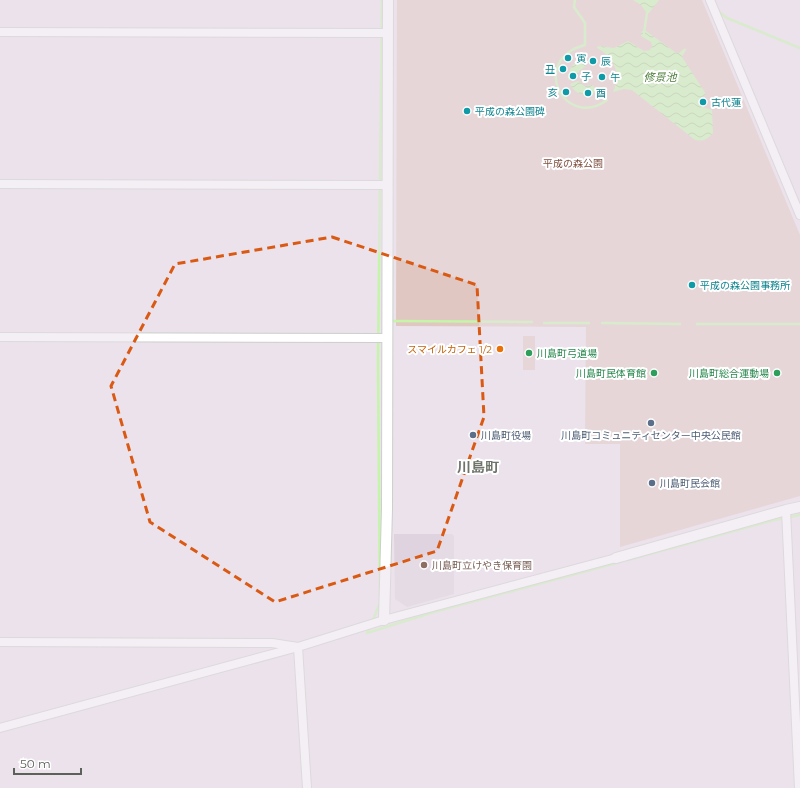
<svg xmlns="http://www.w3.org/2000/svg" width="800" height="788" viewBox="0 0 800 788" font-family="Montserrat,'Noto Sans JP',sans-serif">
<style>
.education{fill:#ded3de}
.park{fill:#e1c7c1}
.water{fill:url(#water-waves)}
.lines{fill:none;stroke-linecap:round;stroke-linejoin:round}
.stream{stroke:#c4f5a8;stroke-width:2.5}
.minor-casing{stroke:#cbd0ca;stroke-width:10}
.tertiary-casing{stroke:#cbd0ca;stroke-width:12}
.minor{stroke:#fff;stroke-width:8}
.tertiary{stroke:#fff;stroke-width:10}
.marked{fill:none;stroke:#da5a14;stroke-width:3;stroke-dasharray:8 5;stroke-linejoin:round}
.culture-dot{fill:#0f9aa8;stroke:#fff;stroke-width:1.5}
.food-dot{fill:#e8710a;stroke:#fff;stroke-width:1.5}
.leisure-dot{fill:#2e9e5b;stroke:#fff;stroke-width:1.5}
.service-dot{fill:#5c6f8a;stroke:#fff;stroke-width:1.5}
.education-dot{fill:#8d6e63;stroke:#fff;stroke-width:1.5}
.labels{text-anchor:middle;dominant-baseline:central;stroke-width:4;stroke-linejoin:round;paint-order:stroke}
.culture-label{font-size:10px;fill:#0d838f;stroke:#fff;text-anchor:start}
.park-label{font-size:10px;fill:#7e4d3d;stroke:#fff}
.food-label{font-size:10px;fill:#c56008;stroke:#fff;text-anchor:end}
.leisure-label{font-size:10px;fill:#27864d;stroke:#fff;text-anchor:end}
.service-label{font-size:10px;fill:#4e5e75;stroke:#fff;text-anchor:start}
.education-label{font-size:10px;fill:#785e54;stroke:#fff;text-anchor:start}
.water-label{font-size:11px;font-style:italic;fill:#4c7c39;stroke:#fff}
.district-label{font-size:14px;font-weight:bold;fill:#6e736b;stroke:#fff}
</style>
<defs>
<pattern id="water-waves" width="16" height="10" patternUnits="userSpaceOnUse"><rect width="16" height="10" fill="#c4f5a8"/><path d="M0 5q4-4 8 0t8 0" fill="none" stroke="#a2ca8c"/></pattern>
</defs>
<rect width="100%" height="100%" fill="#ebe2eb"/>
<!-- education -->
<path class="education" d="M394,534H452L454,536V594L407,607L395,599Z"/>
<!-- park -->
<path class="park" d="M397,0H702L800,235V496L620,547V444H585L586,327L396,326Z
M523,336H535V370H523Z"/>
<!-- water -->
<path class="water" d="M633,0H659L649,13L646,12L641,5Z
M642,31H646L675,52L679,53L685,48L686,50L682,57L706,94L702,97L700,106L712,110L713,133C707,139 704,142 695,140L632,90L624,89L613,92C622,74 614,57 597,48L598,46L614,48L628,41L644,51L650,50L652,46L651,42L641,36Z
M587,59L585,67L579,71L577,77L568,80C568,68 575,59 587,59Z
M578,81L585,86L592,85L598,91C588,98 576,96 570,84Z"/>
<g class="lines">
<!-- stream -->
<path class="stream" d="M575,0L574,7L585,23V45C528,60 565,131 607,100
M717,10L727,18L800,48
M644,33L647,13
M390,321L532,322
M544,323H589
M602,323L680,324
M697,324H800
M628,560L774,520L800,515
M372,622L380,603L378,363L382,0
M370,626L367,633L434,612L620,562"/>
<!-- minor casing -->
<g class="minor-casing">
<path id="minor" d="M710,0L800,215
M0,32L388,33
M0,184L388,185
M0,337L387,338
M786,510L799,788
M0,642L272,643L298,647L307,788
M0,728L298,647L384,620L616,558"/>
</g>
<!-- tertiary casing -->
<g class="tertiary-casing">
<path id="tertiary" d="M616,558L786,510L800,507
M384,620L387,509L388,0"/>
</g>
<!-- minor -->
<use href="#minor" class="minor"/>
<!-- tertiary -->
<use href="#tertiary" class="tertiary"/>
</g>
<!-- marked area -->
<path d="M0 0H800V788H0ZM332,237L477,285L484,417L437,551L275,602L150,522L111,386L175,264Z" fill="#ebe2eb" fill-opacity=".55" fill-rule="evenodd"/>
<path class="marked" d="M332,237L477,285L484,417L437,551L275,602L150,522L111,386L175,264Z"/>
<!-- markers -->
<g class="culture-dot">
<circle cx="568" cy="58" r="4"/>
<circle cx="593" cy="61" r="4"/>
<circle cx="563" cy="69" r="4"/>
<circle cx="573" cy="76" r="4"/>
<circle cx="602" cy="77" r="4"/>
<circle cx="566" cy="92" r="4"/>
<circle cx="588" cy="93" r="4"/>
<circle cx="703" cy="102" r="4"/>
<circle cx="467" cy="111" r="4"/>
<circle cx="692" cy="285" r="4"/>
</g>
<circle class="food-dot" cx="500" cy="349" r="4"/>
<g class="leisure-dot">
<circle cx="529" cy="353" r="4"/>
<circle cx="654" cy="373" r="4"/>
<circle cx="777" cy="373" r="4"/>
</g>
<g class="service-dot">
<circle cx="651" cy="423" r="4"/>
<circle cx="473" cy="435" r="4"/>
<circle cx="652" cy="483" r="4"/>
</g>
<circle class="education-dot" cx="424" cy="565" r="4"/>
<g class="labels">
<!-- culture labels -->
<g class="culture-label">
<text x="576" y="58">寅</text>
<text x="601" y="61">辰</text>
<text x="555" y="69" text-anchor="end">丑</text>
<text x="581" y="76">子</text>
<text x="610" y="77">午</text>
<text x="558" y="92" text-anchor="end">亥</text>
<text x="596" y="93">酉</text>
<text x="711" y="102">古代蓮</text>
<text x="475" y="111">平成の森公園碑</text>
<text x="700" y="285">平成の森公園事務所</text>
</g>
<!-- park labels -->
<g class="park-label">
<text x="573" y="163">平成の森公園</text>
</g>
<!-- food labels -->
<g class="food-label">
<text x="492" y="349">スマイルカフェ 1/2</text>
</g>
<!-- leisure labels -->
<g class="leisure-label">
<text x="537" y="353" text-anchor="start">川島町弓道場</text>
<text x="646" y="373">川島町民体育館</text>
<text x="769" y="373">川島町総合運動場</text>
</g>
<!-- service labels -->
<g class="service-label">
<text x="481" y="435">川島町役場</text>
<text x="651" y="435" text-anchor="middle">川島町コミュニティセンター中央公民館</text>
<text x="660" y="483">川島町民会館</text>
</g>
<!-- education labels -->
<g class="education-label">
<text x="432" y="565">川島町立けやき保育園</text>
</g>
<!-- water labels -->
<g class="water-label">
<text x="660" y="77">修景池</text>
</g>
<!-- district labels -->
<g class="district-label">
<text x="478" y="467">川島町</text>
</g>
</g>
<!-- scale -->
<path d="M14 768v6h67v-6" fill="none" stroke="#5c615a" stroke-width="2"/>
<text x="20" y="768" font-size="12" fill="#5c615a" stroke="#ffffff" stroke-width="3" paint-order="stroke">50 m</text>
</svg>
